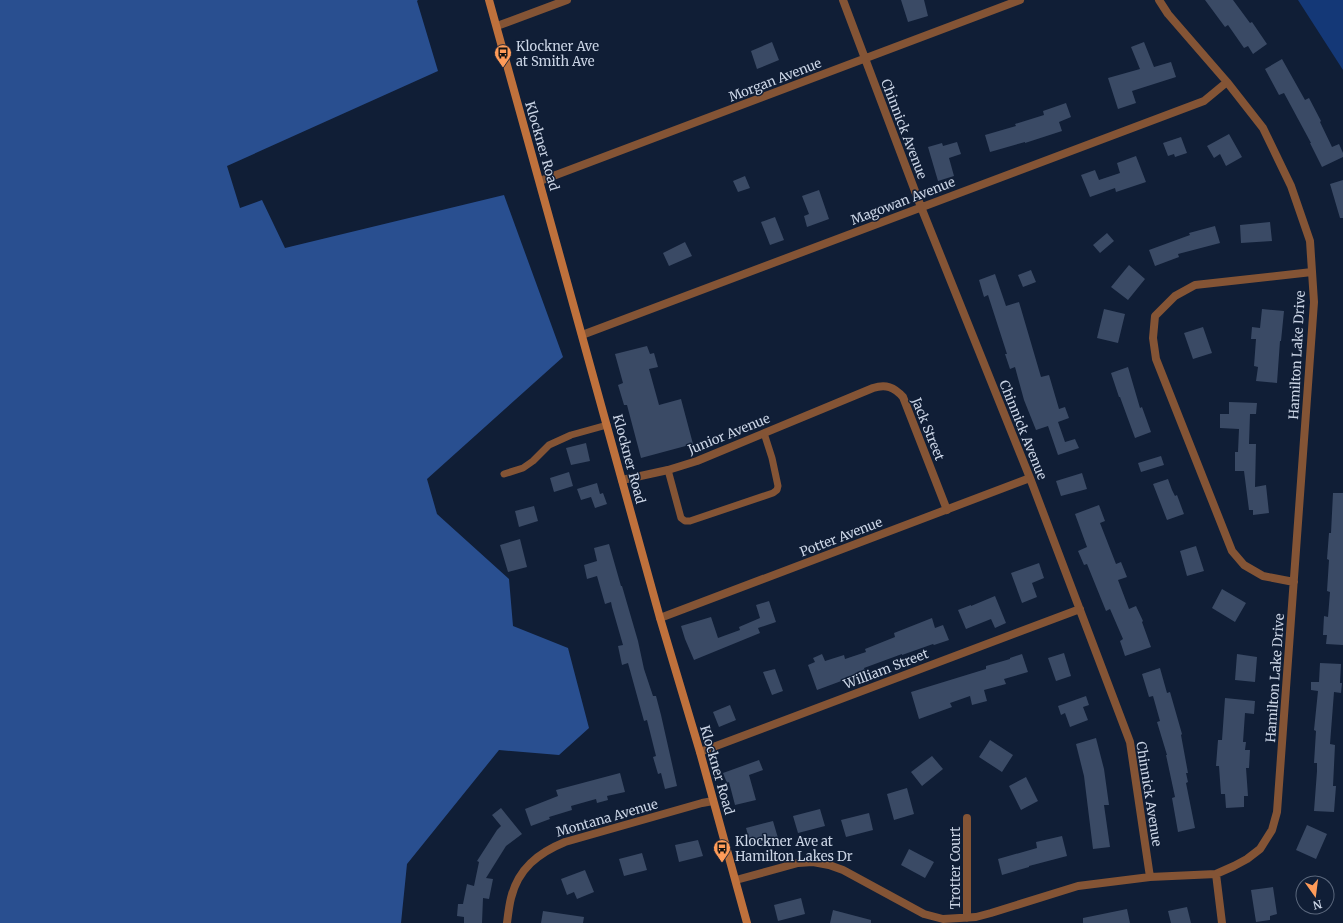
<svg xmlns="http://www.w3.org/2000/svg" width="1343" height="923" viewBox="0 0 1343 923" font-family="Merriweather,serif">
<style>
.forest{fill:#294f90}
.water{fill:#143877}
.building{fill:#3a4a65}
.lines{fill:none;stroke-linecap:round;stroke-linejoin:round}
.lane{stroke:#845435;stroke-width:7}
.street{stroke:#845435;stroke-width:8}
.secondary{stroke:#bf713c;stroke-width:8}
.labels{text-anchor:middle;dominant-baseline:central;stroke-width:3;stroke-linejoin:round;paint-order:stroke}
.poi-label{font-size:13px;fill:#cad4e5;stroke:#101e36;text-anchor:start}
.street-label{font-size:13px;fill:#cad4e5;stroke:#101e36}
</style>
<rect width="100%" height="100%" fill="#101e36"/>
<!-- forest -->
<path class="forest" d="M0,0H418L417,1L438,71L227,166L240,208L262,200L285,248L504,195L563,357L427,479L437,514L509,579L513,626L568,648L589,728L559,755L499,750L407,864L401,923H0Z"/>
<!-- water -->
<path class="water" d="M1298,0H1343V70Z"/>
<!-- building -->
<path class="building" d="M901,0H924L928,16L908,22Z
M1205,0H1233L1250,23L1252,22L1267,44L1253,54L1248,46L1244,48L1228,25L1225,27Z
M772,42L779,60L757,69L751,51Z
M1144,42L1154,67L1171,62L1176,77L1132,91L1136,103L1118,109L1108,78L1140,69L1131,47Z
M1282,59L1305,100L1309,98L1321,121L1320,122L1332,147L1339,144L1343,153V157L1322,167L1310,143H1311L1284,93L1279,95L1265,69Z
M1066,103L1071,117L1059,122L1062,131L1025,143V142L990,152L985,135L1016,126L1015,124L1044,115L1043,111Z
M1229,134L1242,157L1226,166L1220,154L1214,158L1207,146Z
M1181,137L1187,153L1175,157L1174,154L1168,156L1163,143Z
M957,142L961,154L949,158L954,176L938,181L928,147L942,143L943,146Z
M1136,156L1146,182L1116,192L1115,188L1090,197L1081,175L1095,170L1099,180L1120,173L1117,163Z
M745,176L750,188L738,192L733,181Z
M1343,180V218H1340L1330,184Z
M819,190L829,219L807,227L804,216L809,214L802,196Z
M775,217L784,240L770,245L761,222Z
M1270,222L1272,241L1241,243L1240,225Z
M1215,226L1220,243L1178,254L1179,257L1155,266L1149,250L1190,235L1189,233Z
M1107,233L1114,241L1100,253L1093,245Z
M685,242L692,256L669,266L663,253Z
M1129,265L1145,279L1128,300L1111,287Z
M1031,270L1036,282L1023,287L1018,275Z
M995,274L1006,306L1019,302L1041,377L1049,375L1059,409L1065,407L1069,418L1058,422L1065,442L1075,439L1079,448L1058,455L1048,426L1036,430L1024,400L1015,367L1010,369L1005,354H1007L988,295L984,297L979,280Z
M1104,309L1125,314L1118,343L1097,338Z
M1262,309L1284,311L1281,341H1280L1277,383L1256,381L1258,367L1254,366L1256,339H1251L1252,327L1260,328Z
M1203,327L1212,353L1193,359L1184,333Z
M647,346L650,354L654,353L658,367L649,369L659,405L681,399L693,444L641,458L627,405H624L618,385L623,383L615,354Z
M1128,367L1140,408L1142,407L1151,432L1135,438L1120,397H1119L1111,373Z
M1229,402L1257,403L1256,414H1250L1249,444H1256L1255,487L1266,485L1269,513L1253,515V510H1249L1244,471H1235V452H1238L1239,429L1220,428V414H1229Z
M586,443L590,461L571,465L566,448Z
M1161,456L1164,465L1141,472L1138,463Z
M569,472L573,486L554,492L550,478Z
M1082,473L1087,489L1061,496L1056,481Z
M1168,479L1172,490L1175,496L1177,495L1184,514L1167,520L1153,484Z
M597,483L600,494L603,493L607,504L595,508L591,497L581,500L577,489Z
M1333,493H1343V645L1326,644L1327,635H1323L1324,616L1328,617L1330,592L1327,591L1329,560L1327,559L1329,533H1331Z
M1099,505L1105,521L1100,523L1116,564L1121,562L1127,577L1118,580L1129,609L1136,606L1143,621L1142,622L1151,647L1125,656L1120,641L1123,639L1110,609L1106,611L1087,564L1084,565L1078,551L1087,547L1075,514Z
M534,506L538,521L519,527L515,511Z
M520,539L527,567L508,572L500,545Z
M609,544L621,586H622L638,641L644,669L653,696H656L661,715L677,786L665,789L661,773L658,774L653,757L656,756L647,720L644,721L628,663L622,665L618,646L623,645L612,607L611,602L605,604L597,576L587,579L584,565L597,561L594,548Z
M1196,546L1204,571L1187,576L1180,551Z
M1039,563L1044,578L1032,583L1037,597L1022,603L1011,573Z
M1222,589L1246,603L1235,622L1212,608Z
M995,596L1006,623L995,628L991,619L966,629L958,610L971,605V606Z
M769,601L776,622L758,628L760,633L694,660L685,639L681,626L711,617L718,638L740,630L739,627L760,618L756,605Z
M932,618L935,628L943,625L949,640L934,645L933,644L902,655V654L864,668L866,674L844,681V680L817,690L808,665L815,662L813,658L822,654L825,661L844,655L845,659L866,652L865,649L895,637L894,633Z
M1064,653L1071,676L1056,681L1048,658Z
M1022,654L1028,672L1004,679L1006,684L984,690L987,701L972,705L970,696L950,703L952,707L919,719L911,692L986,669V666L1010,659V658Z
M1237,654L1257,657L1255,682L1235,680Z
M1320,663L1341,664L1340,683H1342L1341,693L1334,692L1330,744L1335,745L1333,786H1336L1334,812L1314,811L1317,771V763H1314L1316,731L1314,730L1318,691L1311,690V682H1319Z
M1160,668L1167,693L1170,692L1182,734L1181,735L1188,773H1186L1188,782L1186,783L1195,828L1178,832L1172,798L1175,797L1166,755H1167L1157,722L1160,721L1153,696L1149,697L1142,674Z
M775,669L783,691L772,695L763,672Z
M1086,696L1089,705L1083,707L1088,720L1070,727L1065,713L1061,715L1058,706Z
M1225,698L1255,701L1254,714L1245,713L1243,742H1246L1245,750H1250L1249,768H1246L1248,796H1244V807L1226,808L1225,794H1221L1219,766H1216L1218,740H1222Z
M730,705L736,720L719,727L713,712Z
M1096,738L1104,769L1109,805H1104L1110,847L1093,849L1084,776L1076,744Z
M990,740L1013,755L1002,772L979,757Z
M932,756L943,769L922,786L911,772Z
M759,760L763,770L749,775L756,800L735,805L729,782L727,783L723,773Z
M620,773L625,792L607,796L608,800L597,803L596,799L571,806L572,810L549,817L550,819L531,826L525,809L558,796L556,790Z
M1026,777L1038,801L1021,810L1009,786Z
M907,788L914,814L894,820L887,794Z
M501,808L522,834L506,846L486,878L493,879L489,899L483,898L482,923H464V917L457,916L458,904H463L467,884L474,886L479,862L477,861L497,830L501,826L492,815Z
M820,809L825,826L798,833L793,816Z
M869,813L873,830L846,837L841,820Z
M773,821L778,838L751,845L746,828Z
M1307,825L1327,834L1316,859L1296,850Z
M1062,836L1067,856L1029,866V867L1002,875L998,859L1037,848L1036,842Z
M698,840L703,856L679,862L675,845Z
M909,849L934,862L925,878L901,865Z
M642,853L647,870L624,876L619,859Z
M585,870L594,892L577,899L574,892L567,895L561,879Z
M1273,887L1277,914L1270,916V920L1256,922L1251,890Z
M801,898L805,914L778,921L774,905Z
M1187,907L1191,923H1171L1168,911Z
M1127,909L1130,923H1083V918Z
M833,910L871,920V923H830Z
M543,911L584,917L583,923H541Z"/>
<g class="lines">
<!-- lane -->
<path class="lane" d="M668,470L681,518L685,521H690L773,493L777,490L778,486L772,458L764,433
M504,474L523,468L533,461L549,445L571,435L607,425"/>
<!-- street -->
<path class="street" d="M843,0L921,207L1030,478L1130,742L1150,877
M497,26L567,0
M540,181L1020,0
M582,335L1204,101L1227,82
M622,480L668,470L697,461L873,388C886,384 894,387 903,397L947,510
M1294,582L1263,576L1244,565L1232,551L1156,359L1153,338L1155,316L1175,296L1195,285L1312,272
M660,618L1030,478
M700,752L1080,609
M967,818V918
M1216,874L1222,923
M736,880L798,863L813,862L829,865L843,870L924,914L943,919L976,917L991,913L1078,886L1150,877L1216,874L1234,866L1247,859L1260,849L1272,830L1277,812L1314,302L1310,241L1291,186L1263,128L1227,82L1168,14L1159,0
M507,923C508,915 509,906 511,898C518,869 538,853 565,842L702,803L713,801"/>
<!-- secondary -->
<path class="secondary" d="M489,0L660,618L700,752L747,923"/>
</g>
<!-- icons -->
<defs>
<g id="bus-pin" transform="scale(0.9)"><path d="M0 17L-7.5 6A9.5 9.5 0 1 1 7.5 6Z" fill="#fe9b59" stroke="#101e36"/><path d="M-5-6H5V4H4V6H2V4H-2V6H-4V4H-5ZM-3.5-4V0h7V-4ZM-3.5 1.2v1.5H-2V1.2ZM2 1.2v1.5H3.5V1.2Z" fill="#111"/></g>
</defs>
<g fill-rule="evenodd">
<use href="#bus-pin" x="503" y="53"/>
<use href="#bus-pin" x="722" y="848"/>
</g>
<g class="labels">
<!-- poi labels -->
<g class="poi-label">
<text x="516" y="46">Klockner Ave<tspan x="516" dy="15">at Smith Ave</tspan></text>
<text x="735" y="841">Klockner Ave at<tspan x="735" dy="15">Hamilton Lakes Dr</tspan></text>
</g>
<!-- street labels -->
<g class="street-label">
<text transform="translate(775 80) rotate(-21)">Morgan Avenue</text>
<text transform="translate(904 129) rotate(69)">Chinnick Avenue</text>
<text transform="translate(542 146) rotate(74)">Klockner Road</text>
<text transform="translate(903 201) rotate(-21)">Magowan Avenue</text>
<text transform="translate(1297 355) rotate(-87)">Hamilton Lake Drive</text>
<text transform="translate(928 429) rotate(68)">Jack Street</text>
<text transform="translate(1023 430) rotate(68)">Chinnick Avenue</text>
<text transform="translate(729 434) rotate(-22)">Junior Avenue</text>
<text transform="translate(629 459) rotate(75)">Klockner Road</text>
<text transform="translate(841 537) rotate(-21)">Potter Avenue</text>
<text transform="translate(886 669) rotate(-21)">William Street</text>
<text transform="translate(1275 678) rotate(-86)">Hamilton Lake Drive</text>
<text transform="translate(717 770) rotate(74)">Klockner Road</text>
<text transform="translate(1149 794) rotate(81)">Chinnick Avenue</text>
<text transform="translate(607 818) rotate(-16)">Montana Avenue</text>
<text transform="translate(955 868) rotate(-90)">Trotter Court</text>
</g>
</g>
<!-- north arrow -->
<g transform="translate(1315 895) rotate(166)"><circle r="19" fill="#101e36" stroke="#5a677c"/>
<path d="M0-3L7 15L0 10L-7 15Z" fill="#fe9b59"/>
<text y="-6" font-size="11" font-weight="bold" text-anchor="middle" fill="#cad4e5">N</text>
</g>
</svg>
